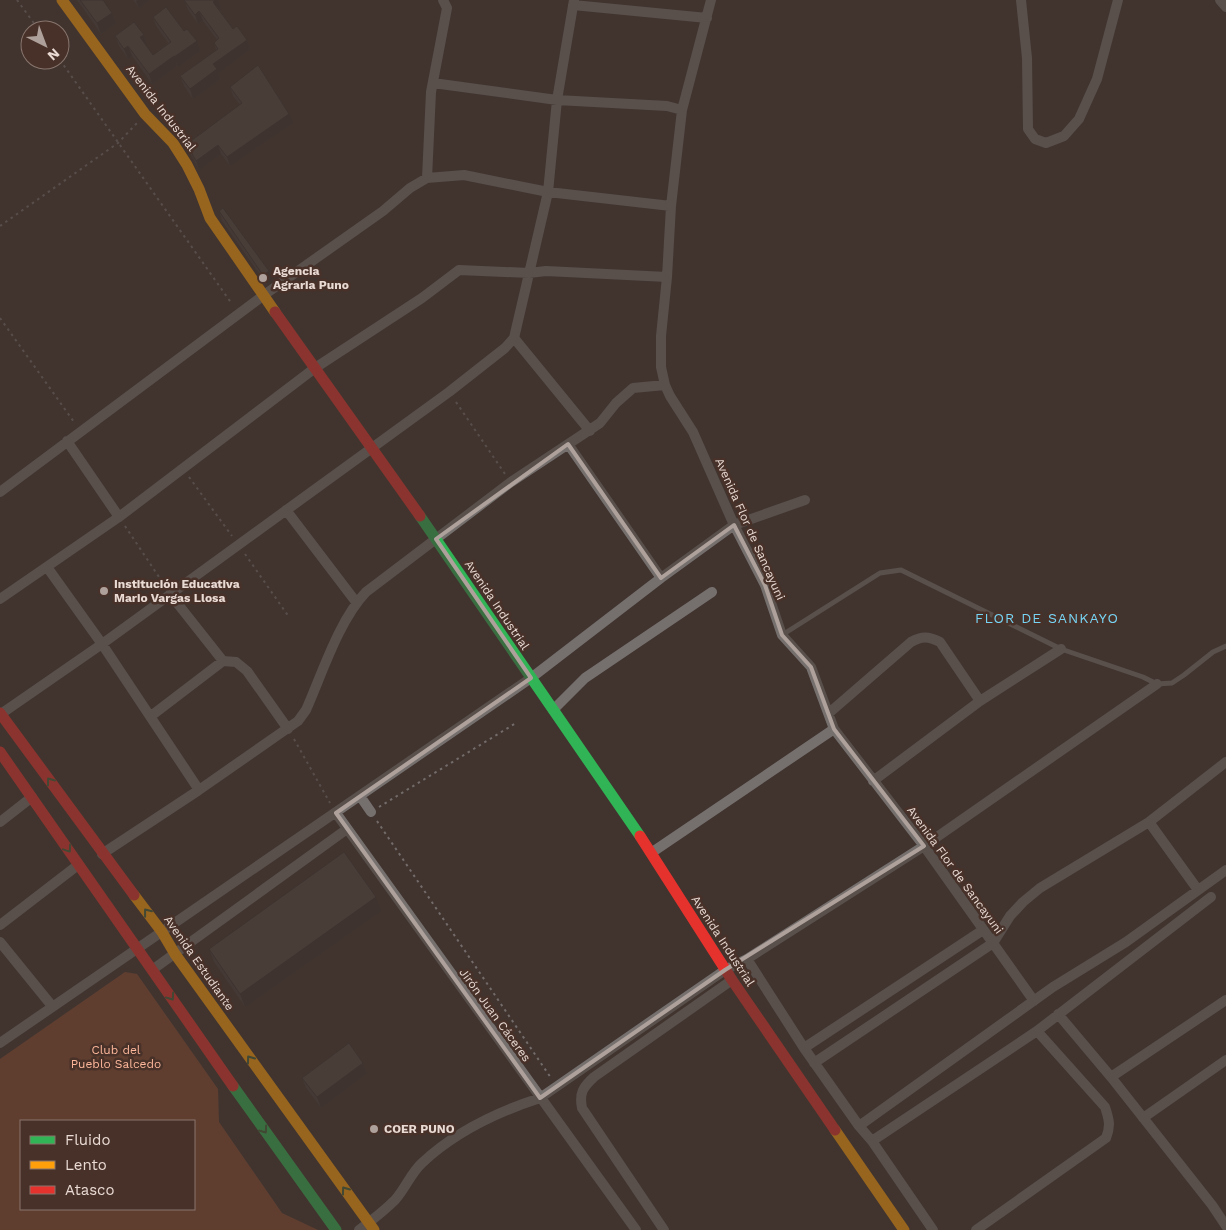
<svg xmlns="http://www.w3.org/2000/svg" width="1226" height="1230" viewBox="0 0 1226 1230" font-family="'Work Sans',sans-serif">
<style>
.green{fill:#844a32;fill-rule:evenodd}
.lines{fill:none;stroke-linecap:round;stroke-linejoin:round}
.path{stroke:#736c6a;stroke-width:2;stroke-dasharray:2.5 4;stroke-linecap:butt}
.lane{stroke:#75706e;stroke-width:5}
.street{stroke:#75706e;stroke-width:10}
.fast{stroke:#30b455;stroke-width:11}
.slow{stroke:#ff9f0a;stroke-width:11}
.jam{stroke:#e5322d;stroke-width:11}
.wall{fill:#473e3a}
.shaded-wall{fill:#3a3230}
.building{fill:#534844;stroke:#3a3230}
.oneway{stroke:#405f38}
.marked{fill:none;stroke:#aea09a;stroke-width:4;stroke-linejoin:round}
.poi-dot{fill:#aea09a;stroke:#483128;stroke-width:2}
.labels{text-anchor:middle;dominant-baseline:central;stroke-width:5;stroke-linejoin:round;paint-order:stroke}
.street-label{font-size:12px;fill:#e9dad4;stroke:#483128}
.poi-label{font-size:12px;font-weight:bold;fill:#e9dad4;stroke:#483128;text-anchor:start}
.park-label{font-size:12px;fill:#fdb79b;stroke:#483128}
.neighbourhood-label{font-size:14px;letter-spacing:1px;fill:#76d4f4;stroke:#483128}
</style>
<rect width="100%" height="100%" fill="#41342f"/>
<!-- green -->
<path class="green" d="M125,972L137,974L218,1089L219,1122L282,1213L318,1230H0V1059ZM21,1121H194V1209H21Z"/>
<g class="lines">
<!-- path -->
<path class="path" d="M17,0L39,30
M60,60L232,304
M0,226L118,143L137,123
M0,318L74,422
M456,402L505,474
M189,477L232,536
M125,526L165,586
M245,554L289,617
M294,739L330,803
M379,807L516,723
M377,821L551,1078"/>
<!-- lane -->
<path class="lane" d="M782,635L880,573L901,570L1061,649L1143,677L1157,684L1172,683L1184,675L1213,652L1226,646"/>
<!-- street -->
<path class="street" d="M711,0L682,110L671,206L667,277L661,336V367L665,385L670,396L693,432L734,525L765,585L782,635L811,667L834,729L924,846L1034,1001
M1021,0L1027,58L1028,129L1035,139L1046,143L1064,136L1079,119L1097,79L1118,0
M1220,0L1226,7
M573,5L707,18
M433,83L557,100L667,106L682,110
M427,178L431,92L447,8L443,0
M514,338L590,431
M67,441L119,517
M568,444L661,578
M0,492L264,295L383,211L410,188L427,178L464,175L548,192L671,206
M286,510L356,602
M47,567L102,644L199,790
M170,594L223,661
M0,599L119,517L315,368L422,298L459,270L529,273L546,271L667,277
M553,710L585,678L712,592
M829,713L911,642C922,636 928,636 940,642L980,701
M1,714L102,644L449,392L505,348L514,338L548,192L557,100L574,0
M151,716L223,661L236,662L247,671L288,729
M873,781L980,701L1061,649
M360,796L371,812
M336,813L636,1230
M0,822L32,797
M1149,822L1198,890
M651,853L834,729
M102,854L199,790L298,721L306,710C322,674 339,620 366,592L511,482L600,423L616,403L633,388L665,385
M0,925L78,865
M0,942L52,1006
M747,959L804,1048L859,1126L872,1141L933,1230
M152,970L347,829
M1058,1014L1111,1077L1212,1205L1226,1226
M0,1043L531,678L661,578L734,525L805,500
M804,1048L983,930
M814,1063L993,943L1010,916L1023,902L1040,888L1149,822L1226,762
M1111,1077L1226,1000
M1143,1118L1226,1060
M859,1126L1053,987L1126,942L1226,870
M872,1141L1037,1031L1211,897
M359,1230C371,1221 384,1211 395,1200C405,1189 411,1173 422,1163C455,1132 497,1112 540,1098L725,970L747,959L924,846L1157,684
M664,1230L582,1108C579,1093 583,1087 594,1077L732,980
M976,1230L1106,1138C1111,1126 1109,1119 1105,1107L1037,1031"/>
<!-- fast -->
<path class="fast" d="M420,516L640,836
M233,1086L336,1230"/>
<!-- slow -->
<path class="slow" d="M62,0L145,114L173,143L187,165L199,189L210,218L275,312
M134,895L162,932L175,954L374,1230
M835,1130L904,1230"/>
<!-- jam -->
<path class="jam" d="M275,312L420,516
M0,713L134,895
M0,752L233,1086
M640,836L732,980L835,1130"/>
</g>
<!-- wall -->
<path class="wall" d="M77,0H103L112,13L116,23L101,34Z
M133,0H150L139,8Z
M184,0H218L221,8L219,9L233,29L247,40L250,49L218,73L220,79L193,99L184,86L180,76L216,50L214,43L217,40L203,21L198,24L188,10Z
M153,17L184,31L197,41L200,51L178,67L177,66L152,84L132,56L128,59L119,46L115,36L144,35L147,45H146L153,55L168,43L156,26Z
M230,87L293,123L230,166L221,154L199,170L190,153L187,144L240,105L233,96Z
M219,211L269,271L272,281L267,285L222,221Z
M381,911L245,1007L214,962L209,949Z
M363,1063L367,1073L321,1108L306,1088L302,1078Z"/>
<!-- shaded-wall -->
<path class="shaded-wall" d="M138,0H150L139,8L136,1Z
M215,0H218L221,8L216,11L213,2Z
M199,11L203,21L198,24L195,15Z
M112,13L116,23L101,34L97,23Z
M144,35L147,45L144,47L140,37Z
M247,40L250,49L218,73L220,79L193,99L190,89L213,64Z
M197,41L200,51L178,67L174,57Z
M128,46L132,56L128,59L124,49Z
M174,56L177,66L152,84L149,74Z
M289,114L293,123L230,166L227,157Z
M218,145L221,154L199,170L196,161Z
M269,271L272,281L267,285L263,275Z
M376,897L381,911L245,1007L240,994Z
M363,1063L367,1073L321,1108L317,1097Z"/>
<!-- building -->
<path class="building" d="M80,0H103L112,13L97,23Z
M184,0H215L213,2L233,29L237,26L247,40L213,64L217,69L190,89L180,76L218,49L214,43L219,38L199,11L195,15Z
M166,7L184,31L187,29L197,41L174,57V56L149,74L128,46L124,49L115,36L134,22L144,35L140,37L153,55L171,42L153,17Z
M258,65L289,114L227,157L218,145L196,161L187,144L242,103L230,87Z
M223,208L269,271L263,275L219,211Z
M344,852L376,897L240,994L209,949Z
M349,1043L363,1063L317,1097L302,1078Z"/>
<!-- one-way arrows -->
<defs><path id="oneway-chevron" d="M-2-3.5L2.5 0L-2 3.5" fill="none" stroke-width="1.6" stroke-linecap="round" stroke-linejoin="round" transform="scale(1.25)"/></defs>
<g class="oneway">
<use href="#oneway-chevron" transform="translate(50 781) rotate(-126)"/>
<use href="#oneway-chevron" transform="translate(68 849) rotate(56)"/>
<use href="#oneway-chevron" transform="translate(147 912) rotate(-128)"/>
<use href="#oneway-chevron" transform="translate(171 997) rotate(55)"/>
<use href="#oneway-chevron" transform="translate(250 1059) rotate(-126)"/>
<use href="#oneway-chevron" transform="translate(264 1130) rotate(55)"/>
<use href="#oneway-chevron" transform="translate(345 1190) rotate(-126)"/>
</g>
<!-- marked area -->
<path d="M0 0H1226V1230H0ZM568,444L661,578L734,525L765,585L782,635L811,667L834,729L924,846L725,970L540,1098L336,813L531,678L436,539Z" fill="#41342f" fill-opacity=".55" fill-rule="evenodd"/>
<path class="marked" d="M568,444L661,578L734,525L765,585L782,635L811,667L834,729L924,846L725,970L540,1098L336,813L531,678L436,539Z"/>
<!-- markers -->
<g class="poi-dot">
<circle cx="263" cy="278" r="5"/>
<circle cx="104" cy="591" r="5"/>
<circle cx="374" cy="1129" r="5"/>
</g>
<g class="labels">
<!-- street labels -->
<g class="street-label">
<text transform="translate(161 108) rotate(52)">Avenida Industrial</text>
<text transform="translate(750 529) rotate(66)">Avenida Flor de Sancayuni</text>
<text transform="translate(497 605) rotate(56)">Avenida Industrial</text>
<text transform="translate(955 870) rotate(54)">Avenida Flor de Sancayuni</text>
<text transform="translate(723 941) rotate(57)">Avenida Industrial</text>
<text transform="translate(199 963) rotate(55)">Avenida Estudiante</text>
<text transform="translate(495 1015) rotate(54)">Jirón Juan Cáceres</text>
</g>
<!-- poi labels -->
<g class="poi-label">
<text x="273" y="271">Agencia<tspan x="273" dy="14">Agraria Puno</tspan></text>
<text x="114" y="584">Institución Educativa<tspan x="114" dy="14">Mario Vargas Llosa</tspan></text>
<text x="384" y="1129">COER PUNO</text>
</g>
<!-- park labels -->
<g class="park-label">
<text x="116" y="1050">Club del<tspan x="116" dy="14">Pueblo Salcedo</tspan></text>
</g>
<!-- neighbourhood labels -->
<g class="neighbourhood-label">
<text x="1047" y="618">FLOR DE SANKAYO</text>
</g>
</g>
<!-- legend -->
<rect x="20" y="1120" width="175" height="90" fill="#483128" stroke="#88756d"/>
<rect x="30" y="1136" width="25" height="8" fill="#30b455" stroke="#88756d"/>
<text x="65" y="1145" font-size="15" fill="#e9dad4">Fluido</text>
<rect x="30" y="1161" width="25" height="8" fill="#ff9f0a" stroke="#88756d"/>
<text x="65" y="1170" font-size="15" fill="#e9dad4">Lento</text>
<rect x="30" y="1186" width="25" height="8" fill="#e5322d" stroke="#88756d"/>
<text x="65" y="1195" font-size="15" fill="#e9dad4">Atasco</text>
<!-- north arrow -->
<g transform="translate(45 45) rotate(138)"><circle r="24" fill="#483128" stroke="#88756d"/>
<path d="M0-4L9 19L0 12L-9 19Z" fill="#aea09a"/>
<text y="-8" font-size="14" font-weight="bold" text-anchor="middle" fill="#e9dad4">N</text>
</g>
</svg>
